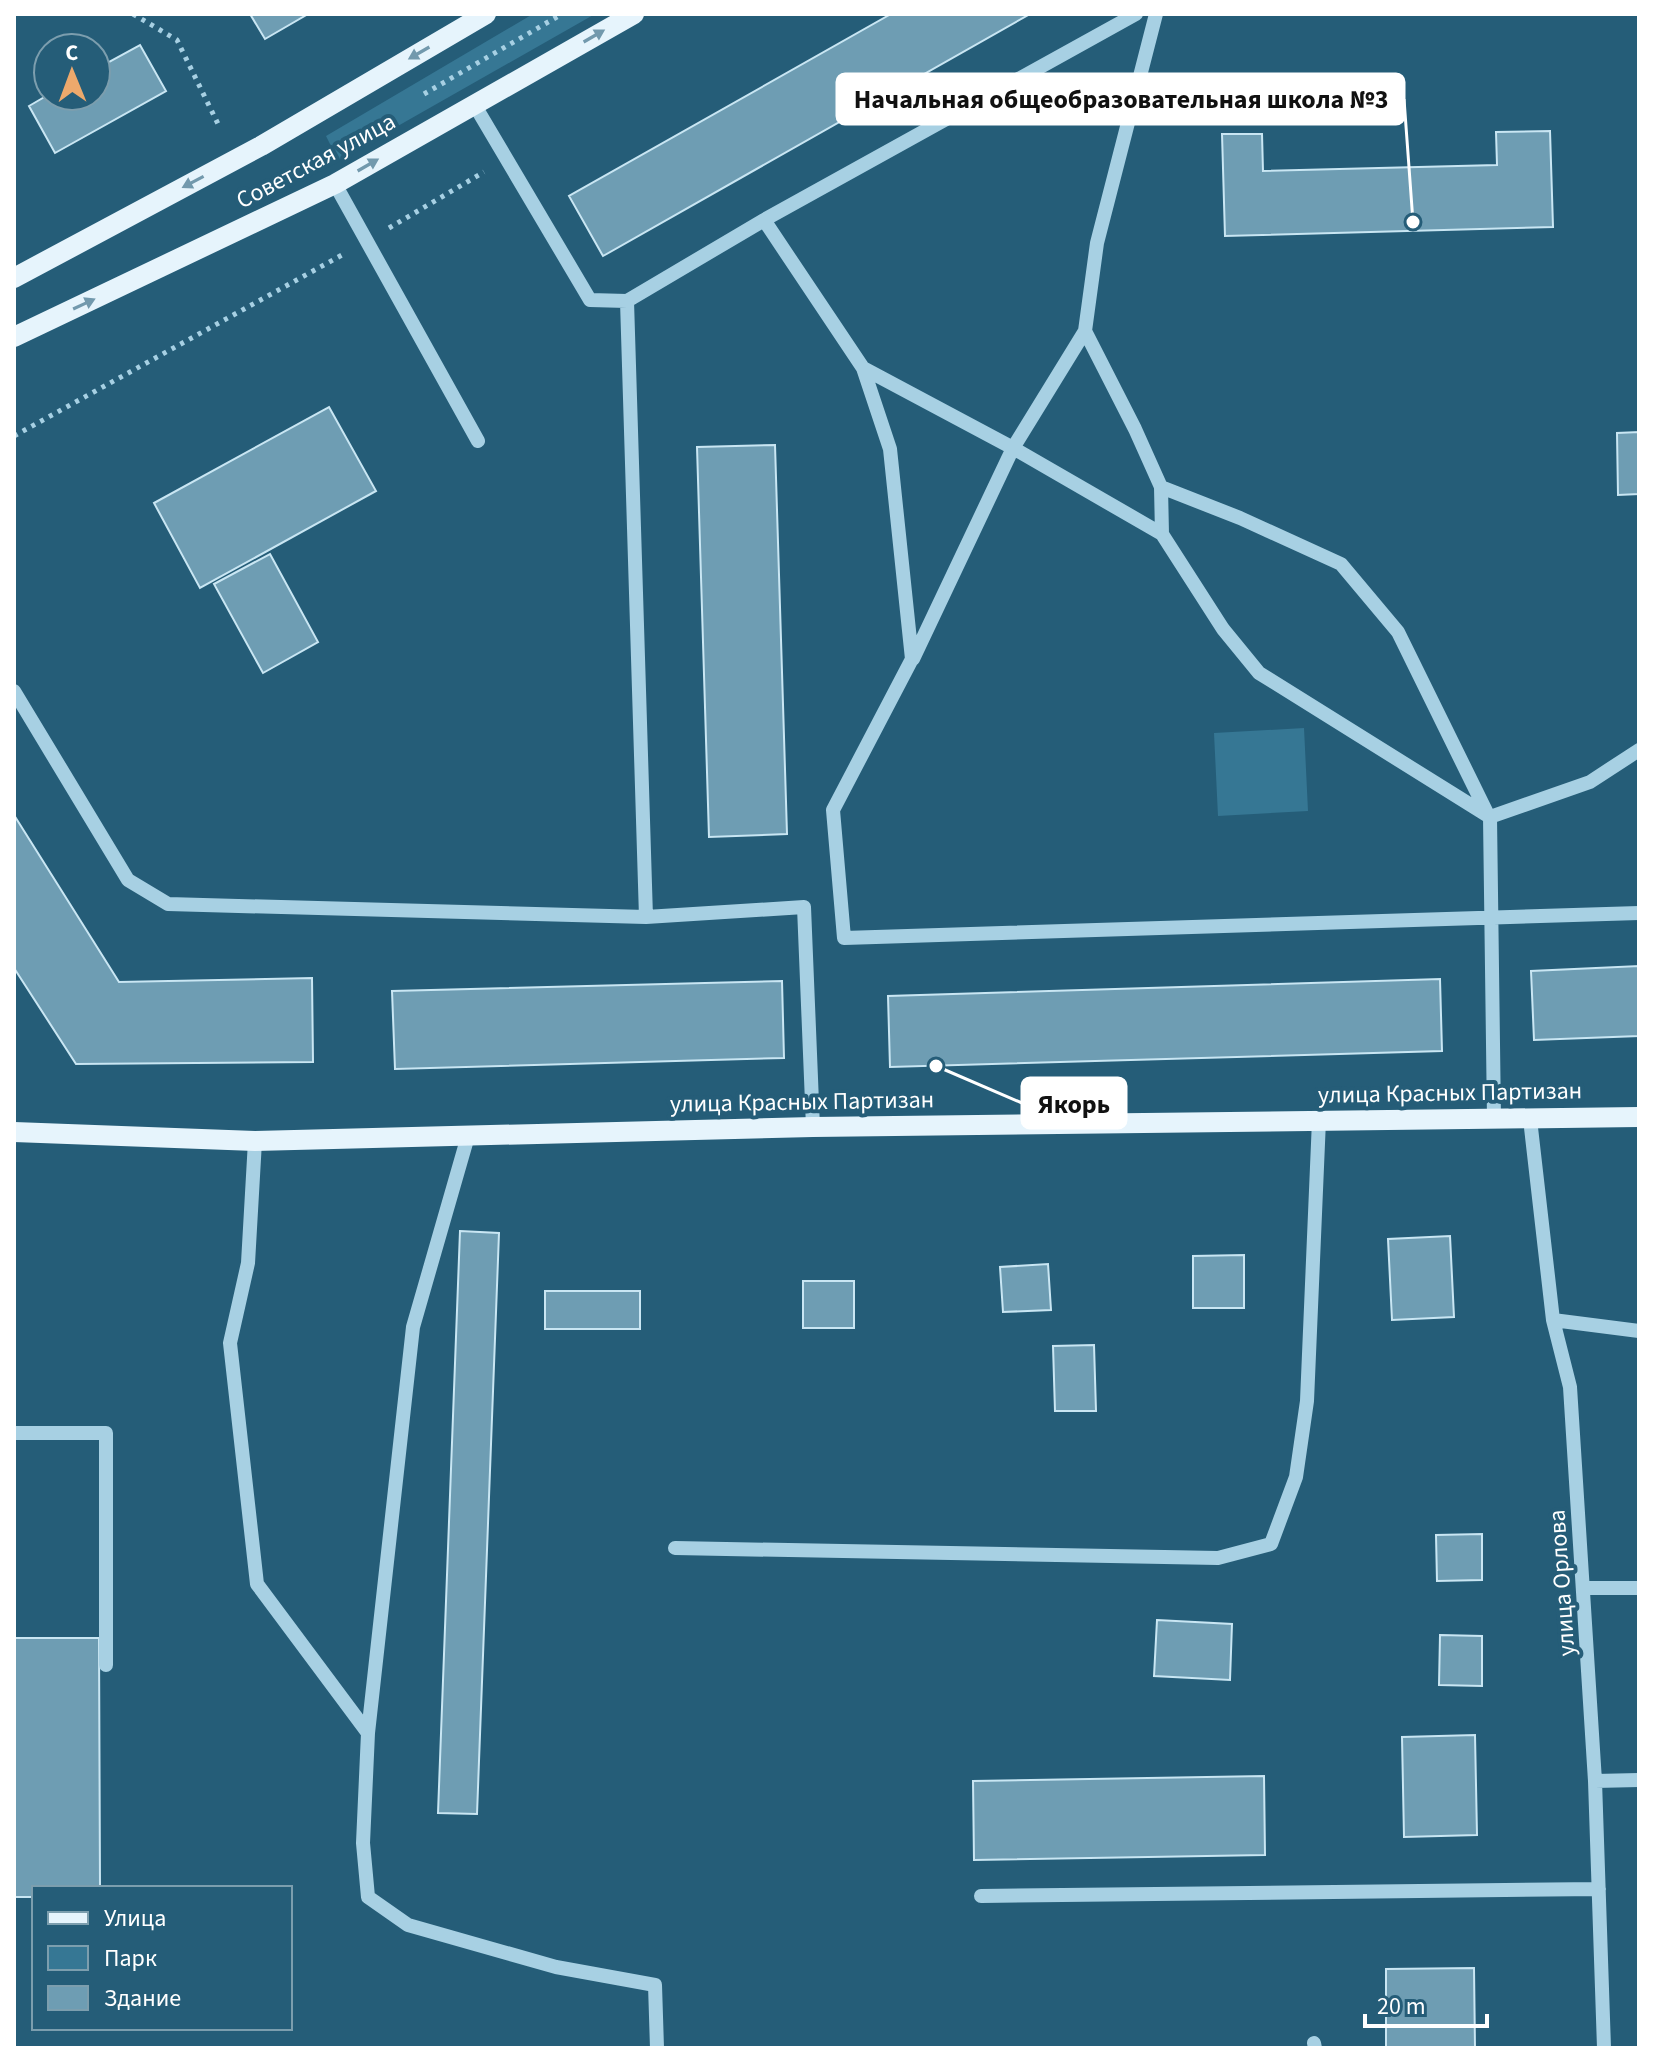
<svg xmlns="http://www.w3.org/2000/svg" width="1653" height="2062" viewBox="0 0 1653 2062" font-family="'Source Sans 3',sans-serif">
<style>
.green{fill:#367794}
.building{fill:#6e9db3;stroke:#c9e6f3;stroke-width:2}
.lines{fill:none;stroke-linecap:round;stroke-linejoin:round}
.path{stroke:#a7d0e3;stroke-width:5;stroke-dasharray:4 6;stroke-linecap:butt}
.minor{stroke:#a7d0e3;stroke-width:14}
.major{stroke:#e6f4fc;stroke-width:20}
.oneway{fill:#7299ad}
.labels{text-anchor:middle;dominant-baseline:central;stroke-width:8;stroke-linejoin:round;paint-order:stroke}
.street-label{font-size:24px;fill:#fff;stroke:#255d78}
.leader{fill:none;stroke:#fff;stroke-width:3}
.callout-dot{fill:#fff;stroke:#255d78;stroke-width:3}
.callout{fill:#fff;stroke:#fff;stroke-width:3}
.callout-label{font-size:26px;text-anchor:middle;font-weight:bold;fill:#111}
</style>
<rect width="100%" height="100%" fill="#255d78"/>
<!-- green -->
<path class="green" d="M533,14H595L338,160L326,136Z
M1304,728L1308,811L1218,816L1214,733Z"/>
<!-- building -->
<path class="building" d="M250,14H308L265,39Z
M891,14H1030L603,256L569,196Z
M140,45L166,91L55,153L29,106L48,95L96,96V69Z
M1550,131L1553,227L1225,236L1222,134H1262L1263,171L1497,165L1496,132Z
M329,407L376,491L200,588L154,503Z
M1639,432V494L1618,495L1617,433Z
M775,445L787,834L709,837L697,447Z
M270,554L318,642L263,673L214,584Z
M14,815L119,982L312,978L313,1062L76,1064L14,968Z
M1639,966V1036L1534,1040L1531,971Z
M1440,979L1442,1051L890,1067L888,996Z
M782,981L784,1058L395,1069L392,991Z
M460,1231L499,1233L477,1814L438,1813Z
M1450,1236L1454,1317L1392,1320L1388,1239Z
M1244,1255V1308H1193V1256Z
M1048,1264L1051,1310L1003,1312L1000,1267Z
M803,1281H854V1328H803Z
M545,1291H640V1329H545Z
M1094,1345L1096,1411H1055L1053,1346Z
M1482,1534V1580L1437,1581L1436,1535Z
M1157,1620L1232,1624L1230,1680L1154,1676Z
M1440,1635L1482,1636V1686L1439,1685Z
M14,1638H99L100,1888H34V1897H14Z
M1475,1735L1477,1835L1404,1837L1402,1737Z
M1264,1776L1265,1855L974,1860L973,1781Z
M1474,1968L1475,2048H1386V1969Z"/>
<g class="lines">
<!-- path -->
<path class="path" d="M133,14L177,40L219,126
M424,94L562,14
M389,228L484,172
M14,436L342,255"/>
<!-- minor -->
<path class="minor" d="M474,104L590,300L627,301L764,220L1136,14
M335,184L478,441
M764,220L863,368L890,449L912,659L833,810L844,938L1639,913
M627,301L646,917
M1085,331L1135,429L1161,487L1162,534L1223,629L1259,673L1490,817
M863,368L1013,448L1162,534
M1161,487L1240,518L1341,564L1398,632L1489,817
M913,659L1013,448L1085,331L1097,243L1156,14
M14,691L128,880L168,904L646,917L804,907L813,1127
M1494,1119L1490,817L1590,782L1639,750
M1530,1119L1553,1320L1570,1387L1595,1781L1604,2048
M468,1136L413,1327L368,1733L363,1843L368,1897L408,1925L556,1967L655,1985L657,2048
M255,1141L248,1263L230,1343L257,1584L368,1733
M1553,1320L1639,1331
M14,1433H106V1665
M675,1548L1218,1558L1271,1544L1296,1477L1307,1401L1319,1120
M1585,1588H1639
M1595,1781L1639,1780
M981,1896L1599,1889
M1314,2043L1315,2048"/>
<!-- major -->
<path class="major" d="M14,278L261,146L486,14
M14,337L335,184L634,14
M14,1132L255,1141L813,1127L1639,1117"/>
</g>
<!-- one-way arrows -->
<defs><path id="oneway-solid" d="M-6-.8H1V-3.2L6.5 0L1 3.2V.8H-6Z" transform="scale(2)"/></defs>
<g class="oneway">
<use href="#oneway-solid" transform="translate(594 36) rotate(-30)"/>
<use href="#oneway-solid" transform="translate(419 53) rotate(150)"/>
<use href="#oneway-solid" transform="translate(368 165) rotate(-30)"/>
<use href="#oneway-solid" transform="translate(193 182) rotate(152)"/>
<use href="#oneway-solid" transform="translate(84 304) rotate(-25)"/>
</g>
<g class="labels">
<!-- street labels -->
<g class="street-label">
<text transform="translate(316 161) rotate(-28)">Советская улица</text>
<text transform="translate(1450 1093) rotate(-1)">улица Красных Партизан</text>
<text transform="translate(802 1102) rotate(-1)">улица Красных Партизан</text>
<text transform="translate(1562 1583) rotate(-94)">улица Орлова</text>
</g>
</g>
<!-- callouts -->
<path class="leader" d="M1413 222L1404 99M936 1066L1022 1103"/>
<g class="callout-dot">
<circle cx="1413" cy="222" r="8"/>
<circle cx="936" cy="1066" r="8"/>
</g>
<g class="callout">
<rect x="837" y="74" width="567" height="50" rx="8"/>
<rect x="1022" y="1078" width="104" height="50" rx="8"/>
</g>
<g class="callout-label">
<text x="1121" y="108">Начальная общеобразовательная школа №3</text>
<text x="1074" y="1113">Якорь</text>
</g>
<!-- border -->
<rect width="1653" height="2062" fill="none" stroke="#ffffff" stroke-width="32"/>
<!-- legend -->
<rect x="32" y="1886" width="260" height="144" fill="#255d78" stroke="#7c9eae" stroke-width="2"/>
<rect x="48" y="1912" width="40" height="12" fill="#e6f4fc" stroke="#7c9eae" stroke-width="2"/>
<text x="104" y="1926" font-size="24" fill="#ffffff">Улица</text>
<rect x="48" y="1946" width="40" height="24" fill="#367794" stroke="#7c9eae" stroke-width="2"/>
<text x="104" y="1966" font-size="24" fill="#ffffff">Парк</text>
<rect x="48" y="1986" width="40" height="24" fill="#6e9db3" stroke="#7c9eae" stroke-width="2"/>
<text x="104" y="2006" font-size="24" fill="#ffffff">Здание</text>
<!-- north arrow -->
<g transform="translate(72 72) rotate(359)"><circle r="38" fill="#255d78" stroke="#7c9eae" stroke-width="2"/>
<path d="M0-6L14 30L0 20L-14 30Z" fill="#eda96c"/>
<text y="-12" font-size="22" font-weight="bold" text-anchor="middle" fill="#ffffff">С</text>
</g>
<!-- scale -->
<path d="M1365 2014v12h122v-12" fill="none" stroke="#ffffff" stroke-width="4"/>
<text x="1377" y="2014" font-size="24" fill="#ffffff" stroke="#255d78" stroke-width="6" paint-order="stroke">20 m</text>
</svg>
